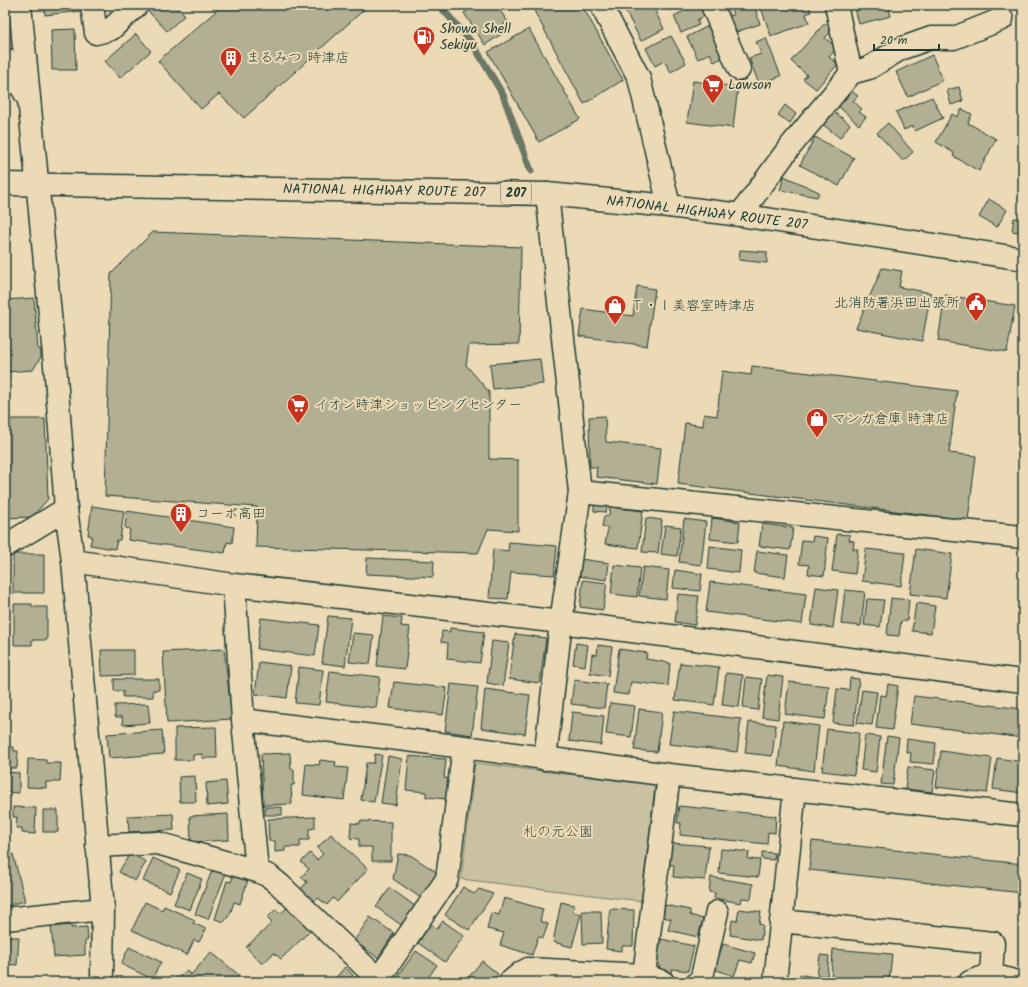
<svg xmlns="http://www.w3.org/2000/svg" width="1028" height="987" viewBox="0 0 1028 987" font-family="Kalam,'Klee One',sans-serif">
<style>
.green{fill:#cac1a2;stroke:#747f6b}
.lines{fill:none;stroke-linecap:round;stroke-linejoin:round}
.stream{stroke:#6b7765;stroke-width:7}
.building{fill:#b3af93;stroke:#1f3d34}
.minor-casing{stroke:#1f3d34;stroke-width:25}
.tertiary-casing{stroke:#1f3d34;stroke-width:25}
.trunk-casing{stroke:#1f3d34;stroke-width:25}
.minor{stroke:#ecdab7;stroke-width:22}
.tertiary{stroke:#ecdab7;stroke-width:22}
.trunk{stroke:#ecdab7;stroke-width:22}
.labels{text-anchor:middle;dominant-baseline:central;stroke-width:4;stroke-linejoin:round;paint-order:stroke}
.shield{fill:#ecdab7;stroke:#5c6c5b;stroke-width:1}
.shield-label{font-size:13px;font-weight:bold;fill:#1f3d34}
.poi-label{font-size:14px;fill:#1f3d34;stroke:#ecdab7;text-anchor:start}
.street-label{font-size:14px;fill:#1f3d34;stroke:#ecdab7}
.park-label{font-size:14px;fill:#304a3f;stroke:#ecdab7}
</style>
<rect width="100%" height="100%" fill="#ecdab7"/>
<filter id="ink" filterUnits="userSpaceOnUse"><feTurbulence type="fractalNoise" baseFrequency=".025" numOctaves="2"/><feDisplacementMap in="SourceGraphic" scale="8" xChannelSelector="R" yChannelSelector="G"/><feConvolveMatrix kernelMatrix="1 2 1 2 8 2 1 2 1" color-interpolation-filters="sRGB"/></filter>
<g filter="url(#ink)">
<!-- green -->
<path class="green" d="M475,763L655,785L641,901L461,879Z"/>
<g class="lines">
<!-- stream -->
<path class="stream" d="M439,5L473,44L503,95L531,171
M5,160V162"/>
</g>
<!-- building -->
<path class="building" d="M44,5H80L81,11L45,15Z
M154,5H176L185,15L167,31L148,11Z
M223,5H369L244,118L219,94L201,109L158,61Z
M476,5H489L491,8L496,5L508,22L503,25L506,31L485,45L464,13Z
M531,5H582L623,80L584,104Z
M635,5H652L664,29L641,41L625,10Z
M666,5H681L669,11Z
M696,5H702L707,15L697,20L699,25L681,33L674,16Z
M744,5H754L760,24L733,33L727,17L733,15L731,9Z
M760,5H808L811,12L806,14L809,23L771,36Z
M854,5H888L891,16L859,24Z
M825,23L833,30L825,38L837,48L829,57L838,64L816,89L803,79L807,75L791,61Z
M708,26L724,57L714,62L710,53L698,59L687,37Z
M75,29L76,70H52L51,30Z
M529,29L580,119L539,142L488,52Z
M136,34L151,51L120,78L105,61Z
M671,36L686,63L671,72L664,61L655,66L646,48Z
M766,38L781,76L759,84L749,58L761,54L756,42Z
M932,55L943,80L908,97L896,72Z
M693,81L738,87L733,128L687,122Z
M959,87L963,101L951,105L947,90Z
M850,90L858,96L853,101L862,109L859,112L866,117L859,125L837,105Z
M932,97L943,118L915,131L912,126L904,130L896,112Z
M785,105L796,114L790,123L778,115Z
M962,109L972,114L968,123L996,139L979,171L953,156L954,153L936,142L952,114L957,117Z
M831,110L850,124L840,138L821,123Z
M888,123L913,152L903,161L877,133Z
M815,137L854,158L839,186L800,165Z
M784,176L819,192L817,197L780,190Z
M989,199L1007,210L997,227L979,217Z
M1014,218L1023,219V233L1012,231Z
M153,232L521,247L519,344L469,345L466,365L489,392V459L518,460V531L488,529L478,553L256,547L257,507L105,496L111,274Z
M740,250L767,252V263L739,260Z
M882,268L902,271L899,287L931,293L922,341L856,328Z
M637,286L655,289L647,346L579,336L583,309L633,316Z
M945,295L1015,306L1007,352L938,341Z
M34,298L38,349H41V357L33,370L5,372V300Z
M540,359L543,384L493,389L490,364Z
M752,366L957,391L949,453L976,456L968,520L678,484L685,423L703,426L704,414L717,416L722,371L751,375Z
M605,416L606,442L661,448L657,484L596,477L597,467H590L589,417Z
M12,419H45L48,499L32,517L5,518V427Z
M594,503L607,505L606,512L594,511Z
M92,506L124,511L120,540H117L115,549L90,545L92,536L88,535Z
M610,507L643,511L638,548L605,544L608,528L602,527L604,516H609Z
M127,511L234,527L232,543L227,542L225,553L128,540L130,529L125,528Z
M646,518L662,520L658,553L642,552Z
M712,518L740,522L738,542L710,539Z
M684,519L706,522L701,565L679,562Z
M762,524L793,528L790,550L759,546Z
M665,525L681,527L677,556L661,554Z
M837,534L850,535L849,540L854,541L853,549H858L855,574L832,571Z
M813,536L828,538L824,576L808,574L809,565L799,564L802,540L812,541Z
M509,542L557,546L554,575L511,572L508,599L489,598L493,549L508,551Z
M710,546L741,550L739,573L708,569Z
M866,549L905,553L901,586L862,581Z
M916,549L952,554L946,598L910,594Z
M757,551L788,555L785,577L754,573Z
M13,554H44V593H13Z
M367,558L434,561L433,577L366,574Z
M580,559L609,563L607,580L578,576Z
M614,565L640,568L637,597L611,594Z
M643,567L669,570L666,599L639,596Z
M675,570L702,574L700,591L673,588Z
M583,580L607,583L603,610L580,607Z
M710,582L806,594L802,624L706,612Z
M816,587L838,590L833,628L811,625Z
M845,590L865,592L861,626L841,624Z
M678,594L699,596L695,625L675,622Z
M891,598L909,600L907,621H901L899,636L887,635Z
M867,599L884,600L880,627L864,625Z
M916,603L935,606L931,633L912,631Z
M14,604H32V607H47V640H32V645H14Z
M328,616L351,618L345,666L322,663Z
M383,616L402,618L401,626L410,627L405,669L377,666Z
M261,618L319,625L315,656L257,649Z
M450,628L484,632L480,663L447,659L448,643L441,642L442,631L450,632Z
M353,633L374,635L370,664L349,662Z
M515,634L546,638L540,683L509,679Z
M492,641L509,643L503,686L487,683Z
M576,643L588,645L585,666L573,664Z
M598,645L612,647L608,676L590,673L592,654L597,655Z
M224,649L232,719L167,723L163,652Z
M619,649L647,653L646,659L670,663L668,686L631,682L629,695L613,693Z
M101,650H134V675L102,676Z
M259,662L291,666L287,698L255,694Z
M680,663L719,667L714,705L675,700Z
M299,667L323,670L319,705L295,703Z
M330,671L380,677L376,708L326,702Z
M726,673L743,675L739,707L722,705Z
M767,675L783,677L778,719L762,717Z
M746,677L762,679L758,710L743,708Z
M850,678L859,679L854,725L833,723L837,689L849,690Z
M114,679H159V690H153V697H123V691H114Z
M574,680L607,684L604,708L571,704Z
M394,682L447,688L443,715L390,708Z
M789,682L829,686L825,719L785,714Z
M451,684L478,687L472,735L445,731Z
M888,684L898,686L892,730L876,728L880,695L886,696Z
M485,689L530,695L525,734L481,728Z
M862,690L877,692L872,725L857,723Z
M914,696L1023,709V738L910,724Z
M610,703L635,706L631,737L606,734Z
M148,704L150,723L123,725L122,717H115V705Z
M639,709L662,712L657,752L634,750Z
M674,711L741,719L737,752L669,744Z
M572,712L604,716L601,745L569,741Z
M783,721L819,726L814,771L778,766Z
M749,722L776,725L772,756L745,753Z
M216,727L217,758H202V754L193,755V760H175V728Z
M827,729L859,733L854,775L822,771Z
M162,730L164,754L109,758L107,734Z
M865,735L880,737L876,772L861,770Z
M887,736L899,738L893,785L881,784Z
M907,739L936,743L934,764L910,762L911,753L906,752Z
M5,747H14V751H18L17,768H5Z
M941,751L992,758L987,793L936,787Z
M290,753L291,769H294V785H291L292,804L263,805L261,754Z
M375,754L382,755L374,802L361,800L366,763H374Z
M388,756L402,759L396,805L381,803Z
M409,756L446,759L444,778L449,779L447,799L426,797V792L406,790Z
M997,758L1023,762V793L993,789Z
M28,759L46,760V763H61L60,782H46V788L27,787Z
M320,760L336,762L335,767L348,768L344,800L303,795L306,764L319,765Z
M908,767L935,770L932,792L905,789Z
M5,772L19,773V793L5,792Z
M195,776L196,802H180L179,777Z
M226,781L228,804L207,806L206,783Z
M679,806L776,816L775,833L768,832L767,844L680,835L681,823H677Z
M13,807L36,808L35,834L22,833V828H16L17,817H13Z
M265,807H282V815H265Z
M43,810H58V832H43Z
M173,814L174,830L129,832L128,816Z
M228,814L229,840L191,842L190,816Z
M315,817V828L309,829V840H300V847H285V851L275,852V841H269L268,819Z
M360,821L391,822V861H372V847H359V839L350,838L351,823L360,824Z
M331,834L368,869L337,902L333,898L327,905L318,898L312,903L299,891L307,882L301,877L309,869L301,862L310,853L317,860L323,854L317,848Z
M812,841L1023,864V893L809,870Z
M671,843L709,846L705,880L673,877L674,865H668Z
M721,849L749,852L748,859L760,860L758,877L719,873Z
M762,852L775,853L774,860L762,859Z
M130,853L146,862L135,881L119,872Z
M13,854L25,901L5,906V856Z
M398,854L410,855L438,873L421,898L393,879Z
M153,858L180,870L170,892L143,881Z
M213,868L226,873L208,919L195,914Z
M187,873L202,879L190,910L174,904Z
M233,876L248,880L240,904L234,902L230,914L224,922L215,919L227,881L231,882Z
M711,877L753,884L751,899L742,898L741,903L714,898L715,893L709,892Z
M463,887L474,894L479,889L493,894L469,930L445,915Z
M390,888L415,906L401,925L376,907Z
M504,898L543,909L540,921L548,924L543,938L538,937L532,955L500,945L504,933L487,929L491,913L499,915Z
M145,902L162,910L164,906L195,920L193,923L206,929L199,942L194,940L187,955L132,930Z
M561,902L574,905L573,912L581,914L572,947L553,942Z
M665,905L690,910V915L703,919L698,937L668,930L671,919L663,917Z
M288,907L311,930L281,959L274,953L262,964L246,947L272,923L267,918L276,909L280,914Z
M610,909L634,910L633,946H622V951L606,949Z
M739,909L761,912L759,924L763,925L761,940L730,935L732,920L737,921Z
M582,911H601L602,943L583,944Z
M370,917L394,933L378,958L354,941Z
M443,921L464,936L445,962L418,943L431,924L437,929Z
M71,925V928L87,927L88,940L85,941V955L54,957L51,927Z
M5,937H19L17,965L5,964Z
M661,939L694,946L688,971L672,969L670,975L658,973L660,965L656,964Z
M723,944L755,953L752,963L740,960L734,976L714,969Z
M129,947L161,962L152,979L121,964Z
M833,949L892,954L889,982H839V981L831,980Z
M416,951L437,965L425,982H396L394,981Z
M211,952L240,976L235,982H171L187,971L191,975Z
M820,955L829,956L827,976L817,975Z
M482,961L498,974L492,982H473L468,978Z
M345,967L353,975L347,982H334L333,981Z
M800,974L828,981V982H798Z"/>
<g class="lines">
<!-- minor casing -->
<g class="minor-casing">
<path id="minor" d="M92,5L96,33L111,29L137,5
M601,5L639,78L669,206
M712,5L739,69
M5,59L29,100
M851,73L869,68L900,49L931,38H954L1002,19
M740,215L789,148L851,73L836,5
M580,492L1023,537
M5,546L66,509
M73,561L234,585L561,622L1023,681
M234,585L243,720L257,871
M243,720L464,747L669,775L1023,815
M545,759L561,622L580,492L547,194
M97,846L157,843L257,871L269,876L280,885L381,982
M5,919L103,909
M781,921L993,943L991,975
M644,975L669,775
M378,980L447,879L464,747
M510,982L521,973L528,969L644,975L663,982
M698,982L701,981L717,912
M775,982L795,789
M970,982C989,974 998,975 1016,982"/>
</g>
<!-- tertiary casing -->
<g class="tertiary-casing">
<path id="tertiary" d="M20,5L56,376L66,509L73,561L103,909L102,974"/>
</g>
<!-- trunk casing -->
<g class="trunk-casing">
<path id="trunk" d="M5,184L547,194L669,206L740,215L1023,259"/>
</g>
<!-- minor -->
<use href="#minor" class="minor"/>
<!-- tertiary -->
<use href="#tertiary" class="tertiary"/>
<!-- trunk -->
<use href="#trunk" class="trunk"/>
</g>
</g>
<!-- icons -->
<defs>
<g id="fuel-pin" transform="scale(1.15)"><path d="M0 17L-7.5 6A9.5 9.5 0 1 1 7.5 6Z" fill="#c8321e" stroke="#ecdab7"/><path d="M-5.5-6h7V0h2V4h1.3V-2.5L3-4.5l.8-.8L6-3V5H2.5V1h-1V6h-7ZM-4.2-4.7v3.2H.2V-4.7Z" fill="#fff"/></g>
<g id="building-pin" transform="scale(1.15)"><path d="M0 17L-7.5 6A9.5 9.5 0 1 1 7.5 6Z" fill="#c8321e" stroke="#ecdab7"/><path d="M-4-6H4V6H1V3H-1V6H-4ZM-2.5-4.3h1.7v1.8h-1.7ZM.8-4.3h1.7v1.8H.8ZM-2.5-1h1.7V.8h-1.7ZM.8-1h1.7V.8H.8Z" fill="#fff"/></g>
<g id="supermarket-pin" transform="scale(1.15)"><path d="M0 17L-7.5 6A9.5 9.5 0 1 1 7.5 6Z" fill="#c8321e" stroke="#ecdab7"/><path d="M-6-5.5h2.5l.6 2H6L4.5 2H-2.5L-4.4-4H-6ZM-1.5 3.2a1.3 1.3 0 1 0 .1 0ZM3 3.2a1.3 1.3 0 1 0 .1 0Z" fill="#fff"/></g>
<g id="civic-pin" transform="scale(1.15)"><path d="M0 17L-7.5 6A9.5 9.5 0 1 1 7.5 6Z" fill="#c8321e" stroke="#ecdab7"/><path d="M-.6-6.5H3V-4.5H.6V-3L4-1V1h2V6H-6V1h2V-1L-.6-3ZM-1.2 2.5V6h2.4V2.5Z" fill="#fff"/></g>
<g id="shop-pin" transform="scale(1.15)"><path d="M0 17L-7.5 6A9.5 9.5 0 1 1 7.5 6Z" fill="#c8321e" stroke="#ecdab7"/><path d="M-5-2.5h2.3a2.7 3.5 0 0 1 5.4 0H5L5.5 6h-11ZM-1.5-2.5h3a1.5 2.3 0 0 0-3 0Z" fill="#fff"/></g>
</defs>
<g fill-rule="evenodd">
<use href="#fuel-pin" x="424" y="37"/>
<use href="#building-pin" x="231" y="58"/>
<use href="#supermarket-pin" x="713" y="85"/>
<use href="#civic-pin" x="976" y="303"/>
<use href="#shop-pin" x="615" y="306"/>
<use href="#supermarket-pin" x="298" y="405"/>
<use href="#shop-pin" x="817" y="419"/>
<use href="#building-pin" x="181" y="514"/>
</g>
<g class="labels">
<!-- shield labels -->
<rect class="shield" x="501" y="182" width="30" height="22" rx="3"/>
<g class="shield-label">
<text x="516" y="193">207</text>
</g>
<!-- poi labels -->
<g class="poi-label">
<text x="440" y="29">Showa Shell<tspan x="440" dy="16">Sekiyu</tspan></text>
<text x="246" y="58">まるみつ 時津店</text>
<text x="728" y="85">Lawson</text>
<text x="960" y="303" text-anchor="end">北消防署浜田出張所</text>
<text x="630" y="306">Ｔ・Ｉ美容室時津店</text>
<text x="314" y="405">イオン時津ショッピングセンター</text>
<text x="832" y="419">マンガ倉庫 時津店</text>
<text x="196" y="514">コーポ高田</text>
</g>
<!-- street labels -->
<g class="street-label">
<text transform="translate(384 191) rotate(1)">NATIONAL HIGHWAY ROUTE 207</text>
<text transform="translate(707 213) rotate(7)">NATIONAL HIGHWAY ROUTE 207</text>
</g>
<!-- park labels -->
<g class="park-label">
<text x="558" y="832">札の元公園</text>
</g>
</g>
<!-- margin -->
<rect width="1028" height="987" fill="none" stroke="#ecdab7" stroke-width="20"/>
<rect x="10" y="10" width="1008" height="967" fill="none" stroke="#1f3d34" stroke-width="1.5" filter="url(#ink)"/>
<!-- scale -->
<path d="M874 44v6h65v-6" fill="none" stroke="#1f3d34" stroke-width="2"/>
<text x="880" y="44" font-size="12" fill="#1f3d34" stroke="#ecdab7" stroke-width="3" paint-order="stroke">20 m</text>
</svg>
